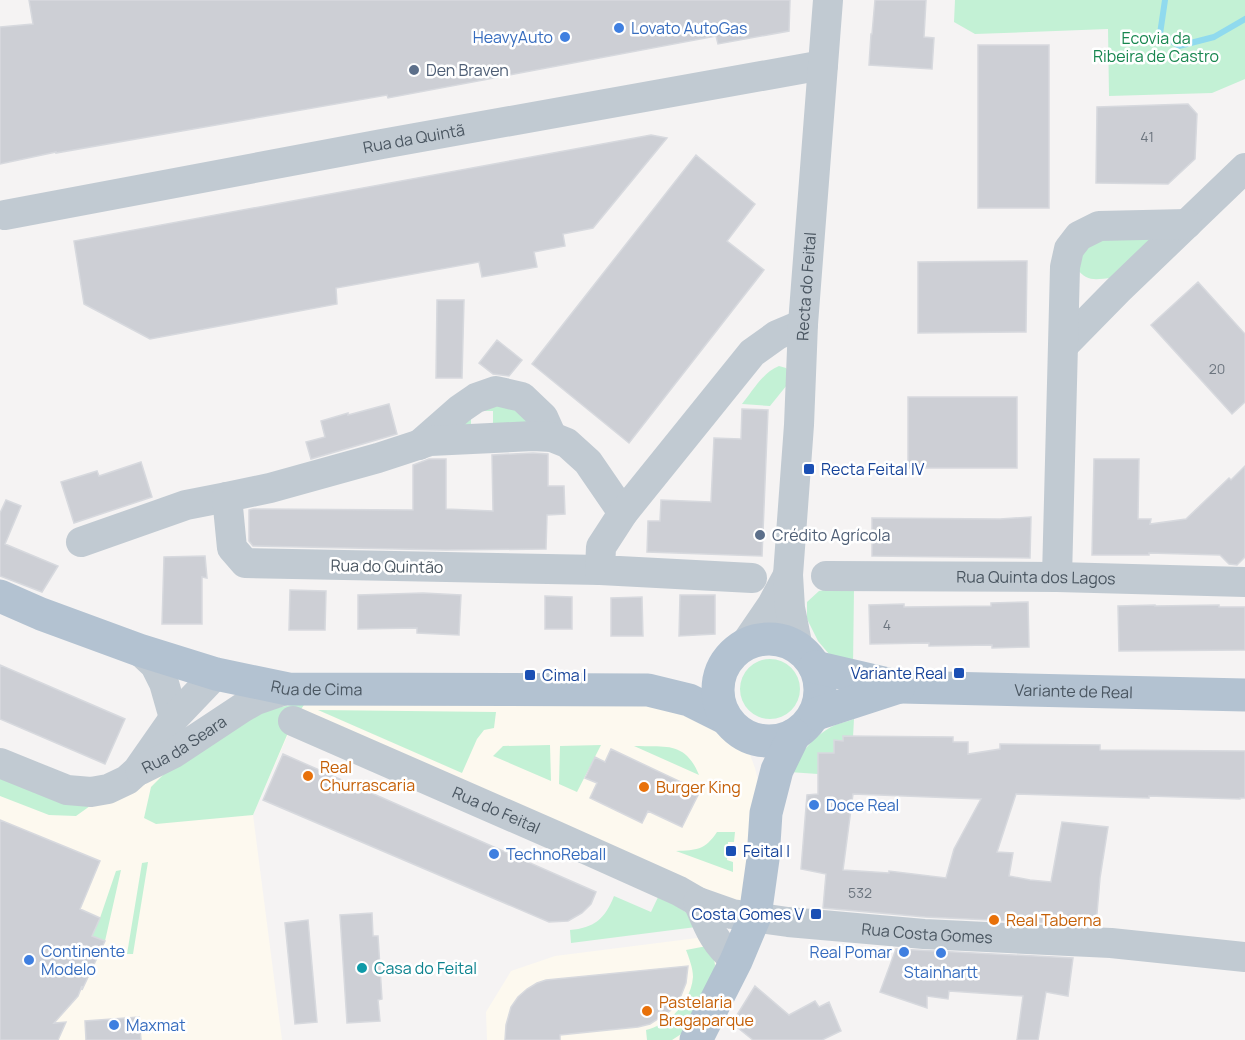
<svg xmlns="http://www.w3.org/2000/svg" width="1245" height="1040" viewBox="0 0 1245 1040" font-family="Manrope,sans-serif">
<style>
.commercial{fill:#fdf9ef}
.green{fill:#c3f1d5}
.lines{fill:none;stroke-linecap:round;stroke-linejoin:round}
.stream{stroke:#90daee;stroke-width:6}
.building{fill:#cdcfd5;stroke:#d7d9de;stroke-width:1.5;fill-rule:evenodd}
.minor{stroke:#c1cad2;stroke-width:30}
.major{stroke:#b3c2d1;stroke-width:33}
.shop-dot{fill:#3f7fe0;stroke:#fff;stroke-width:2}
.service-dot{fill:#5c6f8a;stroke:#fff;stroke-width:2}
.transit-dot{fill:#1a4fb4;stroke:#fff;stroke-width:2}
.food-dot{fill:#e8710a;stroke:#fff;stroke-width:2}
.culture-dot{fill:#0f9aa8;stroke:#fff;stroke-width:2}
.labels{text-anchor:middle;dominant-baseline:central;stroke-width:5;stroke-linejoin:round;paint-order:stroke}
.number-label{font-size:14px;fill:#6b747e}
.shop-label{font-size:16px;fill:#366cbe;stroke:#fff;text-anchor:start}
.park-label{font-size:16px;fill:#17864f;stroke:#fff}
.service-label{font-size:16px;fill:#4e5e75;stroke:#fff;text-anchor:start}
.street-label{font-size:16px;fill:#4a5661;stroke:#fff}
.transit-label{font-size:16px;fill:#164399;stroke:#fff;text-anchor:start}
.food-label{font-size:16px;fill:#c56008;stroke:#fff;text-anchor:start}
.culture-label{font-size:16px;fill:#0d838f;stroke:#fff;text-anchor:start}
</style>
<rect width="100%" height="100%" fill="#f5f3f3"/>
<!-- commercial -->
<path class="commercial" d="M648,690L733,729L743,736L755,768L766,813L755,916L294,721L253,815L282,1040H0V763L91,792L256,700Z
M713,936L724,951L696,1040H487L486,1012L511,971L555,956Z"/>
<!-- green -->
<path class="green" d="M955,0H1245V79L1212,93L1109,96L1108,29L975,34L954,22Z
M1152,238L1113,278C1095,279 1088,283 1076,268L1088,239Z
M779,366L786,368L791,374L787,385L770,406L742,404C752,392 763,372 779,366Z
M511,399L538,426H493V411H471V426L452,427L475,407Z
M836,588L854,589L853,666L829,654L818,641L807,619V602L819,591Z
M740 689a30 30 0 1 1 60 0a30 30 0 1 1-60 0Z
M306,702L293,721L253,815L156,824L144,818L151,787L167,771L246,719L276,708Z
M318,710L496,712L494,728L484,730L477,739L462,773Z
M854,719L853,737L843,741L834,740V753L818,774L789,772C800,754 813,737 831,727C838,723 847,722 854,719Z
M550,745L551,781L493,756L503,746Z
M601,745L577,792L559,784L560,746Z
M634,746C666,747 685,741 699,775Z
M0,775L90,806L76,816L49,815L0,796Z
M717,832H735L734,842H728L727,860L733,862V872L676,851C697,850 705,850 717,832Z
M148,862L133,954H127L142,863Z
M121,870L105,941L92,936L100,918L116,871Z
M659,895L687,913L696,927L571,943L570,930C594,928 605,919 614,896L651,912Z
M712,945L715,965L712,986L689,1029L672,1040H647L646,1030C670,1024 691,1002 693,977C693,968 689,958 686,950Z"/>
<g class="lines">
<!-- stream -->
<path class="stream" d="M1165,0L1160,34L1179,46L1214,37L1245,19"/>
</g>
<!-- building -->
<path class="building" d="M29,0H790L789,31L718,44L716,36L388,98L387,95L56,153V152L0,164V27L33,24Z
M875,0H926L924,37L934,38L932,69L869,65L871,34H872Z
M978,45H1049V208H978Z
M1188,104L1197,114L1195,159L1168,184L1096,183L1097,107Z
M651,135L667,138L593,228L563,234L565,246L534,252L537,267L482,277L479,262L336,288L337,304L150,339L84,304L74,241Z
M696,155L755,204L727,241L764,270L629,443L532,364Z
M1027,261L1026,332L918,333V262Z
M1198,282L1245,334V402L1232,414L1151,325Z
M437,300H464L462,378H436Z
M497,340L522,360L509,376L493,374L479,363Z
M908,397H1017V468H908Z
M389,404L397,434L311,459L306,442L325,437L321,421L348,413V415Z
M742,409L768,410L762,556L647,552L648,521H660L661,500L711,502L714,438L741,439Z
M533,453L548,454V486H564L565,514L547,515L546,549L446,550L253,546L249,541V510L253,509L413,510V465L429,459H446V509L493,511L492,455Z
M1094,459H1139L1138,519H1151L1150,524L1186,519L1229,478L1231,480L1245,466V557L1237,565L1229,564L1220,555L1149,553V555H1092Z
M141,462L152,497L74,523L61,482L97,471L99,476Z
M6,500L21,506L5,544L58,566L42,592L0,576V513Z
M1031,517L1030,558L872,556V518L1000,519Z
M205,556L207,578L202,577V624H162L164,557Z
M290,590L326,591L325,630H289Z
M423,593L461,595L459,635L417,633V628L358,629V595Z
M680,595H715V634L679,636Z
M545,596L572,597V629H545Z
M642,597L643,636H611V598Z
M1028,602L1029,647L992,648V645L929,646V643L870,644L869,605L904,604V607L991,606V603Z
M1155,605V606L1219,605V607H1245V650L1119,651L1118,606Z
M0,665L125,719L105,764L0,719Z
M843,736L953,737V742H968V754L1000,749V744L1100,745V750L1242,751H1245V798H1240V799L1149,796V798L1016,794L997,852L1013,853L1009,876L1030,880L1051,882L1062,822L1108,827L1100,878L1096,925L925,917L823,908L826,874L801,869L807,795L818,794V753H834V740L843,741ZM853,794L981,799L954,849L946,878L889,871V873L843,870Z
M611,749L700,791L682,827L648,811L642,823L590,798L597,783L585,778L595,757L605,762Z
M283,754L596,892L591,904L582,913L568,921L549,922L263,800Z
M0,820L100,861L80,909L100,918L92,936L105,941L82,990V986L78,996L54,1023L66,1022L58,1040H0Z
M372,913L373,936H378L382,999L378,1000L380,1021L347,1023L340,915Z
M308,920L317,1022L295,1024L285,923Z
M896,949L1073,958L1068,996L1046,992L1038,1040H1017L1023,996L949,991L948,999L927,996V1008L880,992Z
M688,966L686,983L678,1003L670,1011L650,1024L638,1027L560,1035V1040H505L506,1025L511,1007L518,997L527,989L537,983L546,980Z
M755,986L789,1015L815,1001L819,1007L829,1002L841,1031L822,1040H753L732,1023Z
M139,1017L141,1040H86L85,1021Z"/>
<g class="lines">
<!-- minor -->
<g class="minor">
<path id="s1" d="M5,215L382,144L823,65"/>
<path d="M1064,345L1118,290L1245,168"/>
<path d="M419,445L460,409L476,398L496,391L522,397L543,417L552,437"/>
<path d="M81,542L186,505L227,497"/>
<path d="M600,570L245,563L232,548L227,497L270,488L378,458L430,441L533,436L552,437L567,443L588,462L623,513"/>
<path id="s2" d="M826,576L1057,577L1245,582"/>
<path d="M1057,577L1065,267L1069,249L1079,236L1099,226L1187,224"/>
<path d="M752,578L600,570L601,547L623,513L752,353L777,335L803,324"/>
<path d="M744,646L772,605L788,575"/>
<path id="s3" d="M798,648L790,608L788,575L799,425L803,324L828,0"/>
<path d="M139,650L155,665L164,683L174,718"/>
<path id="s4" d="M293,721L554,835L679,891L698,902L732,914L788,922L924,934L1111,943L1245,957"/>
<path d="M0,763L67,790L91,792L108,789L127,780L137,771L174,718L216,674"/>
<path id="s5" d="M140,770L174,753L242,708L256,700L288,689"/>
<path d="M698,902C709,928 714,943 736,961"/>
</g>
<!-- major -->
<g class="major">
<path id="s6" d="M0,596L41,614L139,650L216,674L288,689L648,690L689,700L725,718"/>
<circle cx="769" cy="690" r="51"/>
<path id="s7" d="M815,667L901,687L1245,695"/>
<path d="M816,714L899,687"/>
<path d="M696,1040L736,961L755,916L763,859L766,813L777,770L794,735"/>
</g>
</g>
<!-- markers -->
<g class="shop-dot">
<circle cx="619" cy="28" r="6"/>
<circle cx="565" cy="37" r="6"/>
<circle cx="814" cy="805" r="6"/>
<circle cx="494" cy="854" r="6"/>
<circle cx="904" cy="952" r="6"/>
<circle cx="941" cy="953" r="6"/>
<circle cx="29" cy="960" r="6"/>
<circle cx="114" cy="1025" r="6"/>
</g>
<g class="service-dot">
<circle cx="414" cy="70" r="6"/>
<circle cx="760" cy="535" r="6"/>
</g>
<g class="transit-dot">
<rect x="803" y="463" width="12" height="12" rx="3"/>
<rect x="953" y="667" width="12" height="12" rx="3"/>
<rect x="524" y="669" width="12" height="12" rx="3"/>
<rect x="725" y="845" width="12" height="12" rx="3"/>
<rect x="810" y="908" width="12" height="12" rx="3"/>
</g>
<g class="food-dot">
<circle cx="308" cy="776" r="6"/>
<circle cx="644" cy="787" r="6"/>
<circle cx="994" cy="920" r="6"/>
<circle cx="647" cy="1011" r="6"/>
</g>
<circle class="culture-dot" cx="362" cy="968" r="6"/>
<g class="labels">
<!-- number labels -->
<g class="number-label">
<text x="1147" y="136">41</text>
<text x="1217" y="368">20</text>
<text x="887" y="624">4</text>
<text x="860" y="892">532</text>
</g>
<!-- shop labels -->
<g class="shop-label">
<text x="631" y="28">Lovato AutoGas</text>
<text x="553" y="37" text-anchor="end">HeavyAuto</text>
<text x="826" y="805">Doce Real</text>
<text x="506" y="854">TechnoReball</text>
<text x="41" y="951">Continente<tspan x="41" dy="18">Modelo</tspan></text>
<text x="892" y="952" text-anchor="end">Real Pomar</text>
<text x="941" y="972" text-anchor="middle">Stainhartt</text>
<text x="126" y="1025">Maxmat</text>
</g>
<!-- park labels -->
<g class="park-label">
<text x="1156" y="38">Ecovia da<tspan x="1156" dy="18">Ribeira de Castro</tspan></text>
</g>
<!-- service labels -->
<g class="service-label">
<text x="426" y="70">Den Braven</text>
<text x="772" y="535">Crédito Agrícola</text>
</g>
<!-- street labels -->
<g class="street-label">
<text stroke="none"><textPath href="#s1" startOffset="416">Rua da Quintã</textPath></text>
<text stroke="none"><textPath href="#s3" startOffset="363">Recta do Feital</textPath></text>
<text transform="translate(387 566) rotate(1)">Rua do Quintão</text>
<text stroke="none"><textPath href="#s2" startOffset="210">Rua Quinta dos Lagos</textPath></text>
<text stroke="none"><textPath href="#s6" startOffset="332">Rua de Cima</textPath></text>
<text stroke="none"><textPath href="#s7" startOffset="261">Variante de Real</textPath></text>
<text stroke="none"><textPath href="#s5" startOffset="51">Rua da Seara</textPath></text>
<text stroke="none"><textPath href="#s4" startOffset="222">Rua do Feital</textPath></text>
<text stroke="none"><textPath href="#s4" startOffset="676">Rua Costa Gomes</textPath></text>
</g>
<!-- transit labels -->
<g class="transit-label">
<text x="821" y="469">Recta Feital IV</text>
<text x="947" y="673" text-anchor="end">Variante Real</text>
<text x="542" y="675">Cima I</text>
<text x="743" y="851">Feital I</text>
<text x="804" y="914" text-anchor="end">Costa Gomes V</text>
</g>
<!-- food labels -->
<g class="food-label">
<text x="320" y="767">Real<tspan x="320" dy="18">Churrascaria</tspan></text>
<text x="656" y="787">Burger King</text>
<text x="1006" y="920">Real Taberna</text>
<text x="659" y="1002">Pastelaria<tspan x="659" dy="18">Bragaparque</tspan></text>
</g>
<!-- culture labels -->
<g class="culture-label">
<text x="374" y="968">Casa do Feital</text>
</g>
</g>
</svg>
